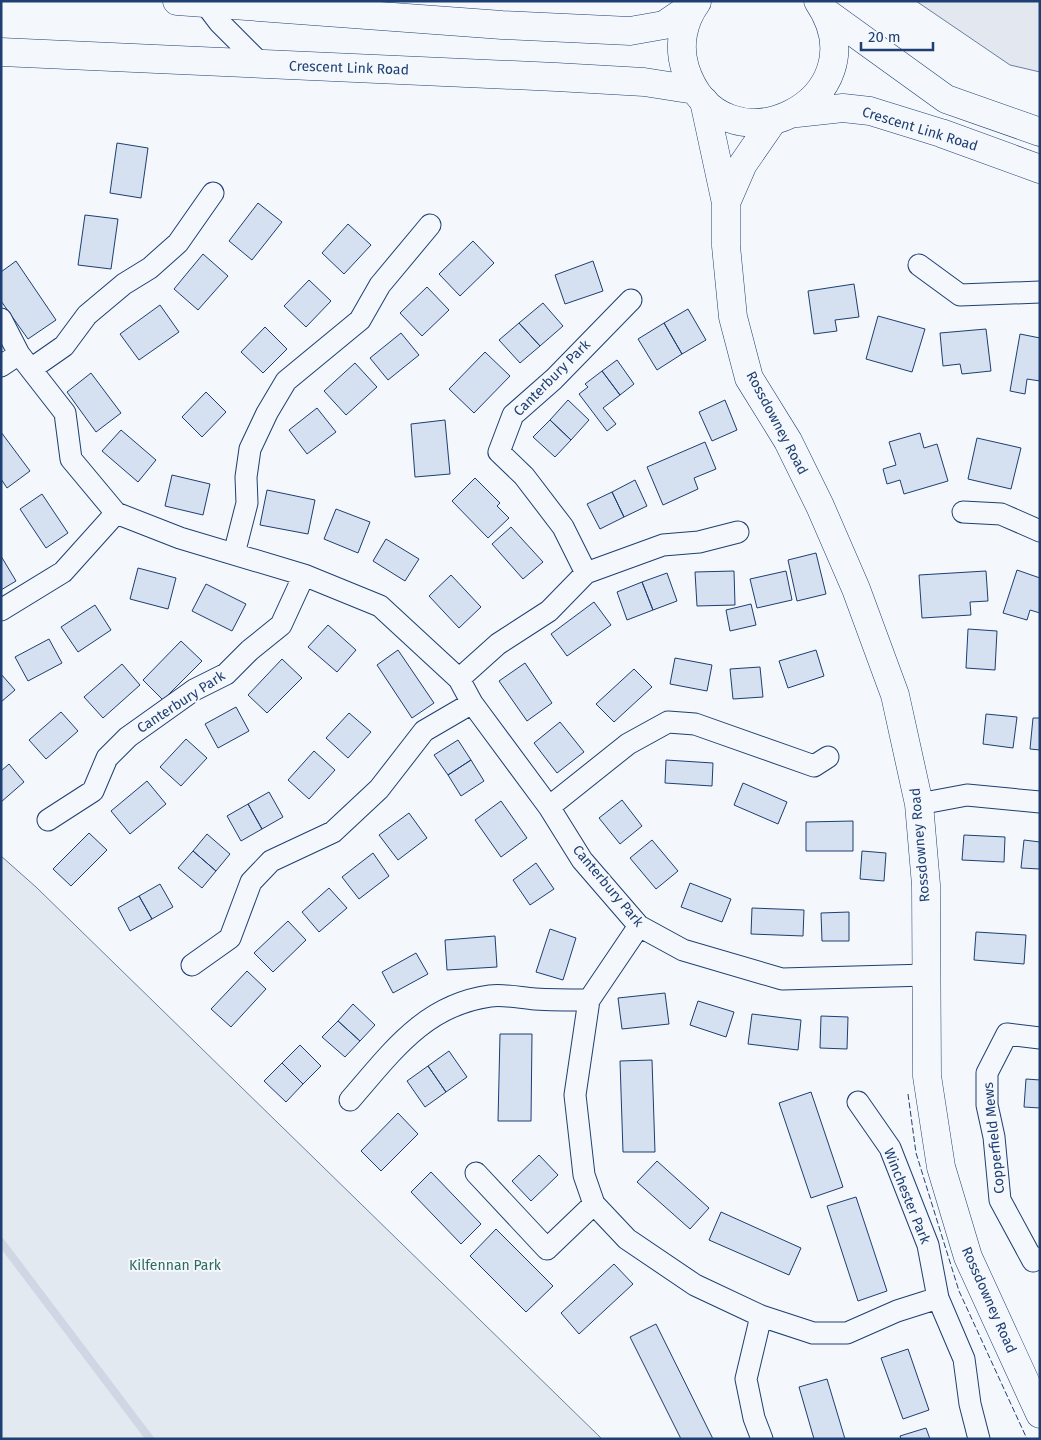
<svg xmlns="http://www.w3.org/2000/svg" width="1041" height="1440" viewBox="0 0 1041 1440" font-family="'Fira Sans',sans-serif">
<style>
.green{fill:#e3e9f0;stroke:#687fa3}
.parking{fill:#e3e8f0;stroke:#687fa3}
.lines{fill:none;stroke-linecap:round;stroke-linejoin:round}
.stream{stroke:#cfd7e4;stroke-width:8}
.building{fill:#d5e0f0;stroke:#1d3f73}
.street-casing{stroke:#1d3f73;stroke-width:23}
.secondary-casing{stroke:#1d3f73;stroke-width:29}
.highway-casing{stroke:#1d3f73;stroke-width:29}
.street{stroke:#f4f7fb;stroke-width:21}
.secondary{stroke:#f4f7fb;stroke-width:28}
.highway{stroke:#f4f7fb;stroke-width:28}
.fence{stroke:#1d3f73;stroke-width:1;stroke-dasharray:6 2.5;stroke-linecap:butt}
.labels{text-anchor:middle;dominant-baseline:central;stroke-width:4;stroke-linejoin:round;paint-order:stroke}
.street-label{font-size:14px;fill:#1d3f73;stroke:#f4f7fb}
.park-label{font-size:14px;fill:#2c6c60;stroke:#f4f7fb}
</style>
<rect width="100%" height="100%" fill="#f4f7fb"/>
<!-- green -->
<path class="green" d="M1,856L36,887L602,1439H1Z"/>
<!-- parking -->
<path class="parking" d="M916,1H1040V72L1010,65Z"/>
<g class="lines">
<!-- stream -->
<path class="stream" d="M1,1242L150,1439"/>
</g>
<!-- building -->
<path class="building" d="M117,143L148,148L141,198L110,193Z
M258,203L282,222L252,260L229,241Z
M85,215L118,219L111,269L78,265Z
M348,224L371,245L344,274L322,253Z
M473,241L494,263L460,296L439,274Z
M203,254L228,276L198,310L174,289Z
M16,261L56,320L28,339L1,301V272Z
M593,261L603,291L565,304L555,275Z
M309,280L331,301L306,327L284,306Z
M854,284L859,317L835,320L837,331L814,334L808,291Z
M427,287L449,310L422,336L400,313Z
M543,303L563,326L540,346L519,323Z
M160,305L179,332L139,360L120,334Z
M688,309L706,340L682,354L664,323Z
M878,316L925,329L912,372L866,359Z
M519,323L540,346L520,363L499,340Z
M664,323L682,354L657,370L638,339Z
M265,327L287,349L263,373L241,352Z
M986,329L991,371L962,374L960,364L943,366L940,333Z
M401,333L419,355L388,380L370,358Z
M1020,334L1040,338V381L1027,379L1025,394L1010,391Z
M485,352L510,376L474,413L449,389Z
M617,360L634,384L620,395L602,371Z
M355,363L377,387L346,415L324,391Z
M602,371L620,395L603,408L616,424L607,431L579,394L588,387L585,384Z
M91,373L121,413L96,432L67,392Z
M206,392L226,412L202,437L182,417Z
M568,400L589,420L571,440L550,420Z
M725,400L737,430L712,441L699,412Z
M317,408L336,432L307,454L289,430Z
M445,420L450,474L415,477L411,424Z
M550,420L571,440L555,457L533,437Z
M121,430L156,460L138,482L102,451Z
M1,432L30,471L7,488L1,479Z
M920,433L924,448L937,444L948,481L904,494L900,480L887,484L883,469L896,465L889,442Z
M977,438L1021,448L1011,489L968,479Z
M705,442L716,469L694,478L698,489L663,505L647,467Z
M172,475L210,484L203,515L165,506Z
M475,478L500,503L497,506L509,518L488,538L452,501Z
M635,480L647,506L624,517L612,492Z
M267,490L315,500L308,534L260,525Z
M612,492L624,517L600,529L587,504Z
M42,494L68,533L46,548L20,509Z
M336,509L370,522L358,553L324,539Z
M511,527L543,562L523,579L492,544Z
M386,539L419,559L405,581L373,561Z
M816,553L826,594L797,601L788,560Z
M1,556L16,581L1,590Z
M138,568L176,578L168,609L130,599Z
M1017,570L1040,578V613L1030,610L1027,620L1003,613Z
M734,571L735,605L697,606L695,572Z
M786,571L792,600L757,608L750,579Z
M986,571L988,601L970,602L971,615L922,618L919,575Z
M667,573L677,601L653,610L642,582Z
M451,575L481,607L459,628L429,596Z
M642,582L653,610L627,620L617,592Z
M206,584L246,604L232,631L192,611Z
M594,602L611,625L567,656L551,634Z
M751,604L756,625L730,631L726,610Z
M95,605L111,630L78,652L61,627Z
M328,625L356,650L337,672L308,647Z
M968,629L997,631L995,670L966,668Z
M49,639L62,663L28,681L15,657Z
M181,641L202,661L163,700L143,680Z
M398,650L434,703L412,718L377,665Z
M816,650L824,676L788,688L779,661Z
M675,658L712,665L707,691L670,684Z
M282,659L302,678L267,713L248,695Z
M525,663L552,703L527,721L499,681Z
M122,664L140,685L103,718L84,697Z
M760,667L763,697L733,699L730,669Z
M634,669L652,687L614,722L596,704Z
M1,674L15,690L1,702Z
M236,707L249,731L218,748L205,724Z
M61,712L78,731L46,759L29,740Z
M349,713L371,732L348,758L326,738Z
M986,714L1017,717L1013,748L983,744Z
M1033,718H1040V750L1030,749Z
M560,722L584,752L557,773L534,743Z
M186,739L207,758L181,786L160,767Z
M458,740L471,760L448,775L434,755Z
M314,751L335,770L309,799L288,780Z
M471,760L484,781L461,796L448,775Z
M666,760L713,763L712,786L665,783Z
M9,764L24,782L1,802V771Z
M147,781L166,804L130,834L111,811Z
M743,783L787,802L778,824L734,805Z
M269,792L283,817L262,829L248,804Z
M622,800L642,826L620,844L599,818Z
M501,801L527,838L501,857L475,820Z
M248,804L262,829L241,841L227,816Z
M409,813L427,838L398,860L379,835Z
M853,821V851H806V822Z
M89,833L107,850L71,886L53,869Z
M207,834L230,854L216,871L193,851Z
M964,835L1005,837L1004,862L962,860Z
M652,840L678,871L656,889L630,858Z
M1024,840L1040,842V869L1021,868Z
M193,851L216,871L202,888L178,868Z
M862,851L886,853L884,881L860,879Z
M373,853L389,876L359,899L342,877Z
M536,863L554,889L530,905L513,880Z
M690,883L731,899L722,922L681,907Z
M160,884L173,907L152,919L139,896Z
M329,888L347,908L319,932L302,912Z
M139,896L152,919L130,931L118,908Z
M752,908L804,910L803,936L751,934Z
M849,912V941H822L821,913Z
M288,921L306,940L273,972L254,953Z
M550,929L576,938L563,980L536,972Z
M976,932L1026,935L1024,964L974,960Z
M495,936L497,967L447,970L445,940Z
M416,953L428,974L393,993L382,972Z
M247,971L266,989L231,1027L211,1009Z
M665,993L669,1024L622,1029L618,998Z
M698,1001L734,1012L726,1037L690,1025Z
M353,1004L375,1025L360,1041L338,1021Z
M752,1014L801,1020L798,1050L748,1044Z
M821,1016L848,1017L847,1049L820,1048Z
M338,1021L360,1041L345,1057L322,1037Z
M500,1034H532L531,1121H498Z
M300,1045L321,1066L303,1084L282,1063Z
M449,1051L467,1077L446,1092L428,1066Z
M652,1060L655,1152H623L620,1061Z
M282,1063L303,1084L286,1102L264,1081Z
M428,1066L446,1092L425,1107L407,1081Z
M1026,1079L1040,1080V1108L1024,1107Z
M811,1092L843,1187L811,1198L779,1103Z
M398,1113L418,1134L381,1171L361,1151Z
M539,1155L558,1175L531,1201L512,1181Z
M657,1161L709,1208L690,1229L637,1182Z
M431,1172L481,1224L461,1244L411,1192Z
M856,1197L887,1291L858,1301L827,1206Z
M721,1212L801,1248L789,1275L709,1240Z
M496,1229L553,1286L526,1312L470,1256Z
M614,1264L633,1284L579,1334L561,1313Z
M656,1324L713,1439H681L630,1337Z
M908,1349L929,1410L903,1419L881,1358Z
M827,1379L845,1439H814L799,1387Z
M926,1428L930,1439H901L900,1436Z"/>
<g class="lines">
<!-- street casing -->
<g class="street-casing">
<path id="street" d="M203,1L219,22L261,64
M919,265L960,295L1040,292
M1,319L19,354L65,413L71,459L116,513L180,538L304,575L380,606L459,679L472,703L549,807L582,860L639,926L683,950L782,979L927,975
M1,366L19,354
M31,369L64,346L87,315L124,284L150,268L178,243L213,193
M963,512L1001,514L1040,531
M234,554L247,503L246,477L250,449L267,413L286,381L360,320L380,285L430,225
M586,573L663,545L699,542L738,532
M1,610L63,572L116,513
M459,679L498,644L549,611L586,573L563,527L524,476L499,452L513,415L554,379L631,300
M919,804L967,795L1040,802
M549,807L628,744L668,722L695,724L814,766L828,757
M48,820L93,791L107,758L128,737L194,690L226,674L250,650L281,625L304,575
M639,926L589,1000L575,1095L584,1175L594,1204L627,1239L695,1285L761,1316L813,1333H847L897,1311L938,1298
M192,965L230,938L251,882L271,861L333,832L379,789L424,731L472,703
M1040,1038L1007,1034L987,1073V1105L994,1137L1000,1200L1033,1261L1040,1258
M350,1100C391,1053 424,1005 490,996C504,994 521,998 535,999C553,1000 571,1000 589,1000
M858,1102L890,1148L928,1245L938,1298L964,1359L970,1404L979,1439
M476,1173L547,1249L594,1204
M761,1316L746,1379L754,1418L762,1439"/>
</g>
<!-- secondary casing -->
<g class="secondary-casing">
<path id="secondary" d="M704,101L726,203V246L733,317L749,378L788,441L820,506L856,589L895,695L919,804L926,885L927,1076L941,1167L968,1257L1040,1414
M726,203L743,164L772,122"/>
</g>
<!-- highway casing -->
<g class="highway-casing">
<path id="highway" d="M177,1L502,25L630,31L664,25L695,4
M697,2C683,21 678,45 685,68C721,180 886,101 818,1
M824,11L946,99L1040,132
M1,52L556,77L644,82L695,90
M797,113L843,108L870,111L941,133L1040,169"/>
</g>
<!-- street -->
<use href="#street" class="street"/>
<!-- secondary -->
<use href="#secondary" class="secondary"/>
<!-- highway -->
<use href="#highway" class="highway"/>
<!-- fence -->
<path class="fence" d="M908,1094L916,1153L959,1291L1027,1439"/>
</g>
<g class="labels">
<!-- street labels -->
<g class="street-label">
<text transform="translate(349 68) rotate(2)">Crescent Link Road</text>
<text transform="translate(920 129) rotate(17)">Crescent Link Road</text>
<text transform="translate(552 378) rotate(-45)">Canterbury Park</text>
<text transform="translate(777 423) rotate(62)">Rossdowney Road</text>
<text transform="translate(181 702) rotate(-33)">Canterbury Park</text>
<text transform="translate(920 845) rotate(-95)">Rossdowney Road</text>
<text transform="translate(608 886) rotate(50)">Canterbury Park</text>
<text transform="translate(994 1138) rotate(-96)">Copperfield Mews</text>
<text transform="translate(907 1196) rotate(68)">Winchester Park</text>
<text transform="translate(989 1300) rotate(66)">Rossdowney Road</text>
</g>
<!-- park labels -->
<g class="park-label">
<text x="175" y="1265">Kilfennan Park</text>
</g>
</g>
<!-- border -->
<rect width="1041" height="1440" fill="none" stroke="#1d3f73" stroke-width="5"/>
<!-- scale -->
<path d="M861 42v8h72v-8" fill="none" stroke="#1d3f73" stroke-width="2.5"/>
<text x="868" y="42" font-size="15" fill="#1d3f73" stroke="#f4f7fb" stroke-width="4" paint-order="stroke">20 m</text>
</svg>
